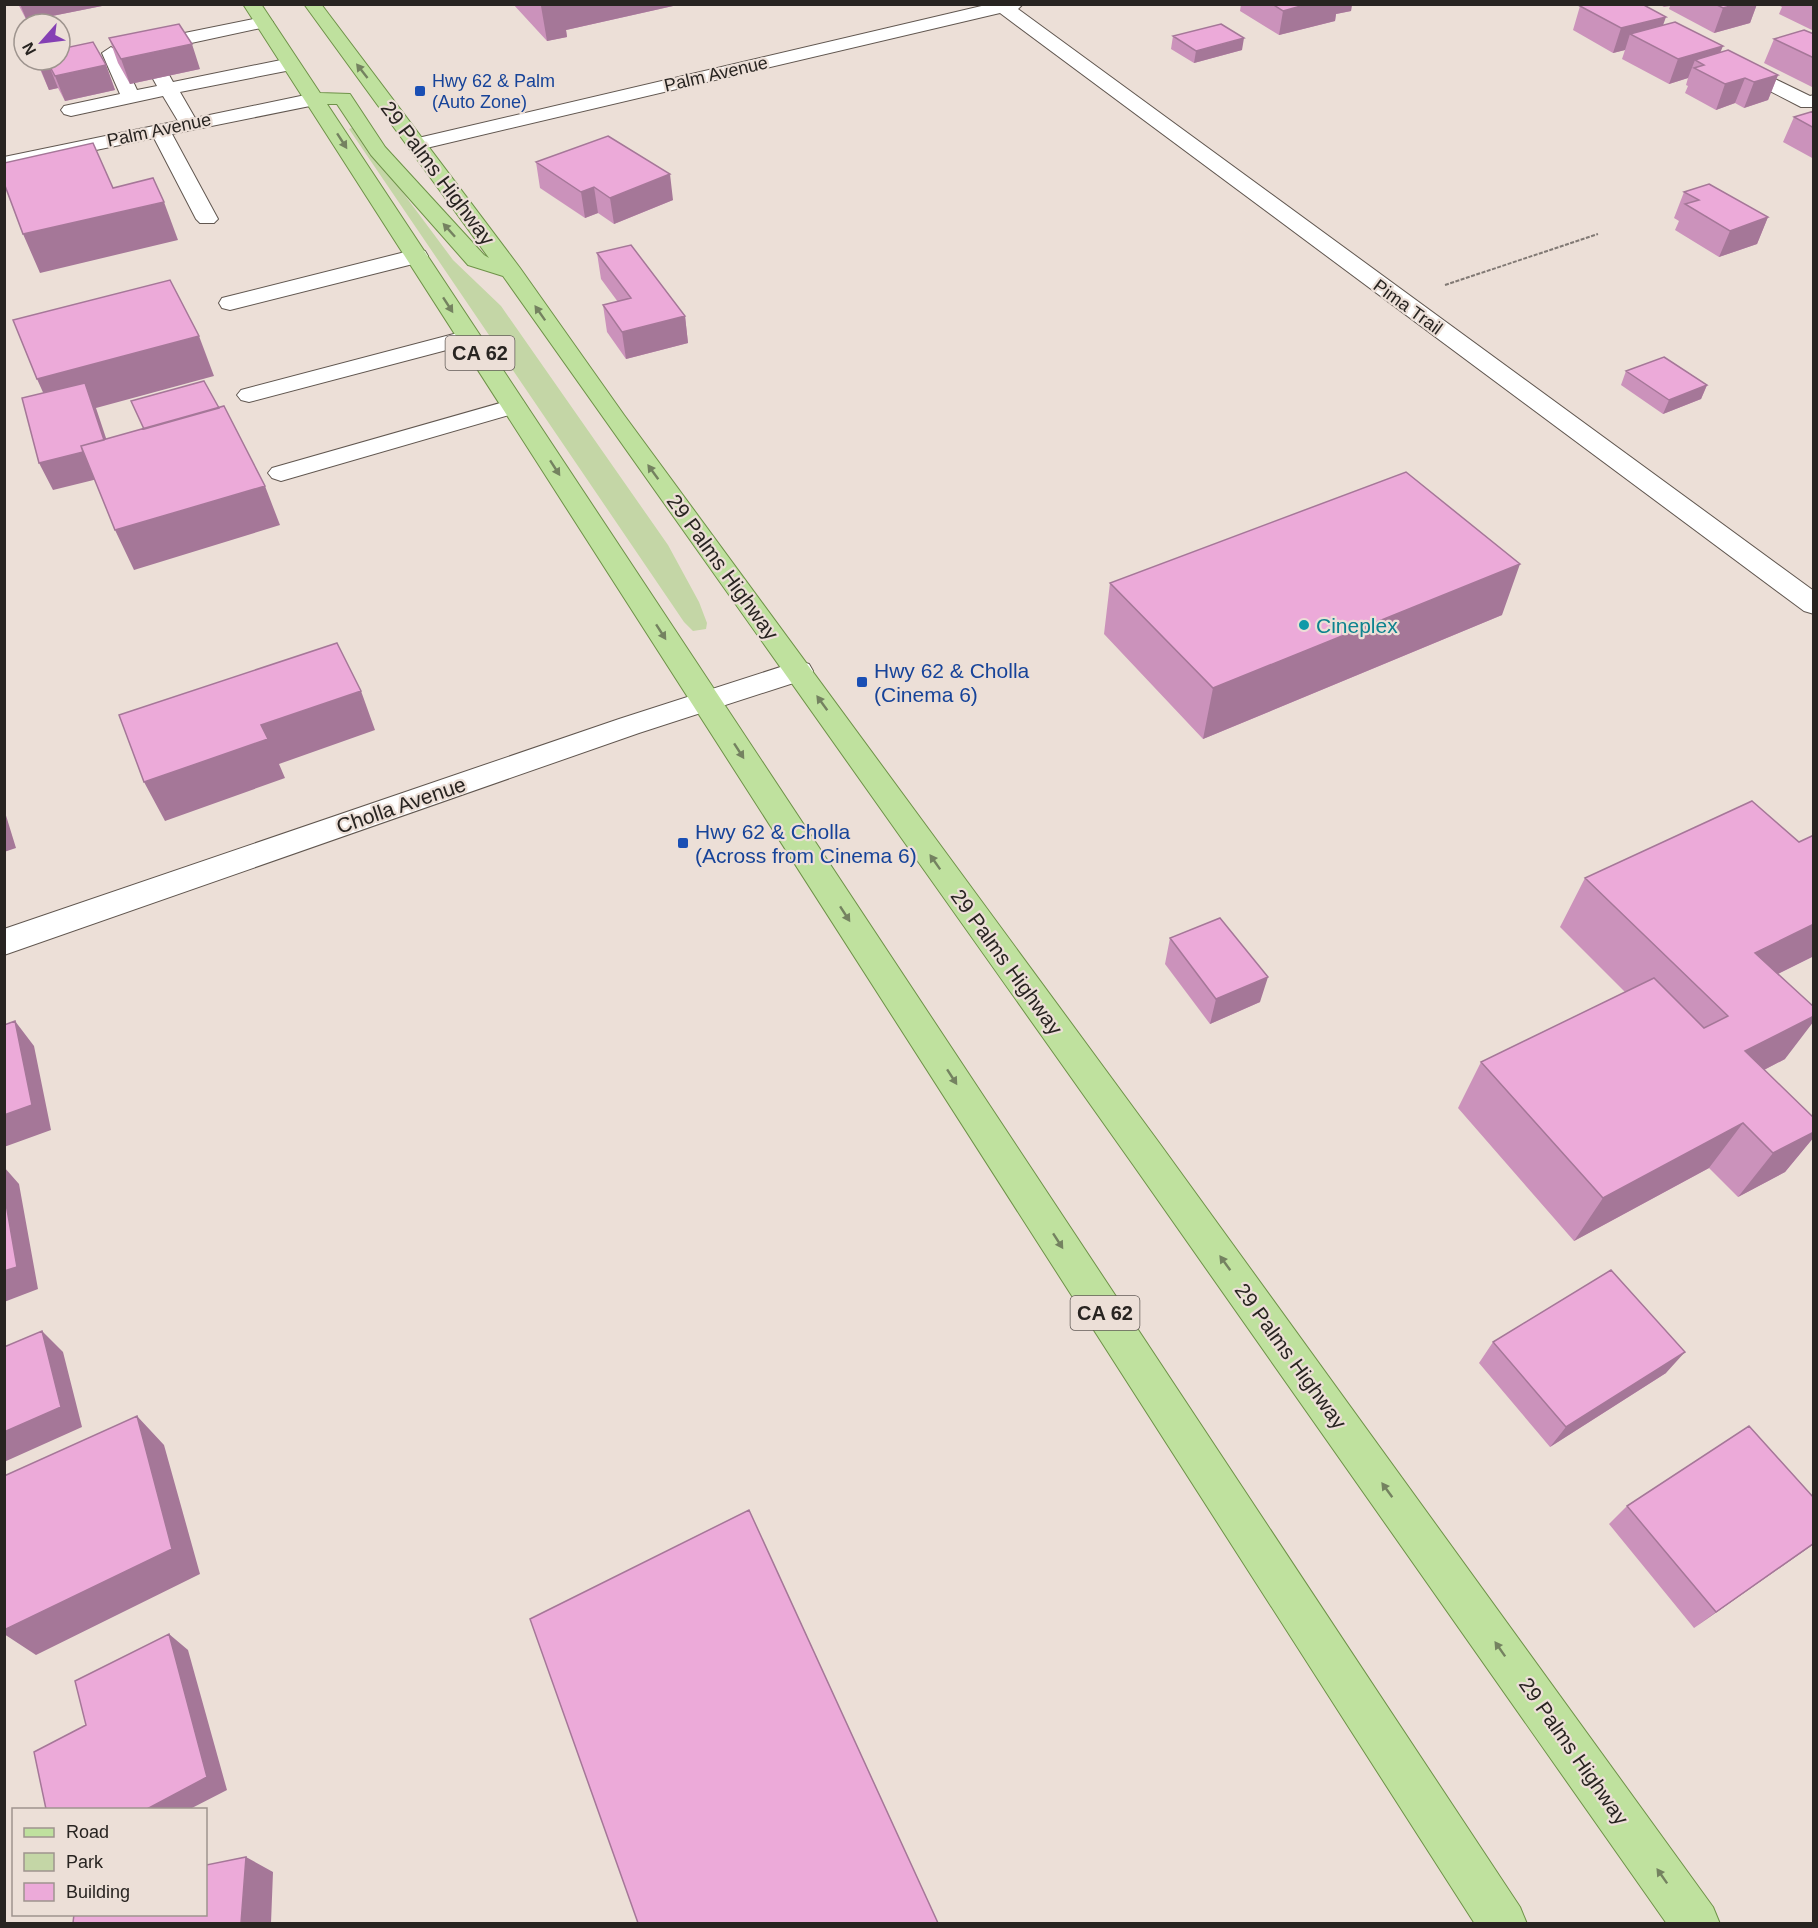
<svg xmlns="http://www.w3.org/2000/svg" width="1818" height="1928" viewBox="0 0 1818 1928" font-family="Helvetica,sans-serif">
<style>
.green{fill:#c4d6a6}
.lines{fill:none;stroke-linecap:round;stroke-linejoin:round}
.minor-casing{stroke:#615750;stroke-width:2}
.major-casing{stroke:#6e9248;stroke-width:2}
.path{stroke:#817974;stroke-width:2;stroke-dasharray:4 1.5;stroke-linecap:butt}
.minor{fill:#fff;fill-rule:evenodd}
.major{fill:#bfe19e;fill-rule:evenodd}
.wall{fill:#cb92bb}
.shaded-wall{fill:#a57798}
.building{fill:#ecaad9;stroke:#a57798;stroke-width:1.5}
.oneway{fill:#748260}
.transit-dot{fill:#1a4fb4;stroke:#ecdfd7;stroke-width:2}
.culture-dot{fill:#0f9aa8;stroke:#ecdfd7;stroke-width:2}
.labels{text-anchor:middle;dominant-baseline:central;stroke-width:4.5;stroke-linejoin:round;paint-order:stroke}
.far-street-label{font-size:18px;fill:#282421;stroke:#ecdfd7}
.far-transit-label{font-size:18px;fill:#164399;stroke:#ecdfd7;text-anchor:start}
.shield{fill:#ecdfd7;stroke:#635c58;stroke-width:1.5}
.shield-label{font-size:20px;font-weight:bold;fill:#282421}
.street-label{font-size:21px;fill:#282421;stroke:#ecdfd7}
.culture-label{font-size:21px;fill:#0d838f;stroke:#ecdfd7;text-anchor:start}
.transit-label{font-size:21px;fill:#164399;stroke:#ecdfd7;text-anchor:start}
</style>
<rect width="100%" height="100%" fill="#ecdfd7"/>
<!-- green -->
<path class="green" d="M354,127L453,260L501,306L668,545L699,602L707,623L706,629L693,631L684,622L349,129Z"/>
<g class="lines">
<!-- minor casing -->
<g class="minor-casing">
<path id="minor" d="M990,4H1023L1018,9L1814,591V614L1804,611L1000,13L418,150L411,148L408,144L411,140L418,138Z
M264,17L273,22L270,26L145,53L136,47L145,41Z
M111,47L120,53L137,90L157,86L152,77L161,71L168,73L173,82L291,58L300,64L291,70L180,92L195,118L315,93L325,99L315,105L172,134L218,219L214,223H200L196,219L154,138L4,169V157L178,121L163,96L71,116L64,114L61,110L64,106L120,94L102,53Z
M1734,59L1810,96L1814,95V107H1801L1727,69L1725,65L1727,61Z
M417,249L425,251L428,256L425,261L230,310L222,308L219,303L222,298Z
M469,330L477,332L480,337L477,342L249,402L241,400L237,395L241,390Z
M514,399L523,401L526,406L523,411L281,481L272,478L268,473L272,468Z
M799,661L809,664L813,671L809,678L639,733L4,955V929L619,719Z"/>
</g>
<!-- major casing -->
<g class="major-casing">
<path id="major" d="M243,4H261L320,93L350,94L385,147L484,255L489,258L304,4H321L520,268L624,415L1160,1144L1713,1907L1720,1924H1667L1134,1166L503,276L468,265L371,155L337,104H327L1520,1907L1527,1924H1475Z"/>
</g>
<!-- path -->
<path class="path" d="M1445,285L1598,234"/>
<!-- minor -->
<use href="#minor" class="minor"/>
<!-- major -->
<use href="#major" class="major"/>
</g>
<!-- wall -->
<path class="wall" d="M18,4H112L27,21Z
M513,4H682L566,30L567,37L547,41Z
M1241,4H1352L1351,11L1336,14L1335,21L1279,35L1240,11Z
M1659,4H1757L1750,23L1714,33L1669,9L1670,6L1664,7Z
M1776,4H1814V31L1779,14L1782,7Z
M1580,6L1663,25L1720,52L1778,75L1768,100L1744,108L1735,103L1716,110L1685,93L1688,86L1686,85L1688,78L1669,84L1622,59L1625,50L1613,53L1573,30Z
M1814,34V88L1764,63L1774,39Z
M1173,36L1242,50L1194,63L1171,49Z
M109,38L200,69L130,84L118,63Z
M36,60H60L106,65L115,90L65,101L58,88L49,90Z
M1814,111V159L1783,142L1794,117Z
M536,162L673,200L614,224L598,213L585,218L540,188Z
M1684,192L1768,217L1757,244L1719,257L1675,230L1679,221L1674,218Z
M597,253L685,316L688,343L626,359L607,332L603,305L618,302L601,279Z
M1626,371L1707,385L1701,399L1663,414L1621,385Z
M1110,583L1502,615L1203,739L1104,634Z
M1814,835V956L1778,974L1785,1059L1764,1070L1814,1118V1137L1785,1172L1738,1197L1709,1168L1574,1241L1458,1108L1481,1062L1625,992L1560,927L1585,878L1799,842Z
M1170,938L1260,1002L1210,1024L1165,964Z
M1493,1342L1666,1373L1550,1447L1479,1363Z
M1814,1498V1544L1694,1628L1609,1524L1627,1506Z"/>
<!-- shaded-wall -->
<path class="shaded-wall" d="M20,4H112L27,21Z
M547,4H682L566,30L567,37L547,41L541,6Z
M1308,4H1352L1351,11L1336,14L1335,21L1279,35L1283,11Z
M1738,4H1757L1750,23L1714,33L1723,8Z
M1666,17L1657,42L1630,34L1625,50L1613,53L1621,28Z
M1244,38L1242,50L1194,63L1196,51Z
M192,44L200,69L130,84L121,59Z
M1723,46L1713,70L1695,60L1688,78L1669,84L1678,59Z
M48,63L58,88L49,90L39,65Z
M106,65L115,90L65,101L55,76Z
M1778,75L1768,100L1744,108L1754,82Z
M1745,78L1735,103L1716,110L1725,84Z
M670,174L673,200L614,224L610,198Z
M594,187L598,213L585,218L581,192Z
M164,202L178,240L40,273L23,234Z
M1768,217L1757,244L1719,257L1730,231Z
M685,316L688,343L626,359L622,332Z
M199,336L214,376L96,408L118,474L53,490L39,463L55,419L37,379Z
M1707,385L1701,399L1663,414L1669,400Z
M265,486L280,525L134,570L115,530Z
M1520,564L1502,615L1203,739L1213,688Z
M361,691L375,730L279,764L285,778L165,821L144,782L261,725Z
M4,809L16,848L4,852Z
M1814,924V956L1723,1001L1755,953Z
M1268,977L1260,1002L1210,1024L1216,999Z
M1814,1016V1021L1785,1059L1712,1097L1745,1051Z
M15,1021L34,1046L51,1130L4,1147V1115Z
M1743,1123L1709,1168L1574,1241L1603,1198Z
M1814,1132V1137L1785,1172L1738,1197L1773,1153Z
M4,1167L19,1184L38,1289L4,1302Z
M42,1331L63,1352L82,1427L4,1462V1432Z
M1685,1352L1666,1373L1550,1447L1566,1427Z
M137,1416L164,1445L200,1574L36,1655L4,1634V1630Z
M1814,1543V1544L1694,1628L1716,1612Z
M169,1634L188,1650L227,1790L190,1809H147Z
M246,1857L273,1872L271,1923H241Z"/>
<!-- building -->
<path class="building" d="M1272,4H1308L1283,11Z
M1585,4H1642L1666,17L1621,28L1580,6Z
M1715,4H1738L1723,8Z
M1675,22L1723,46L1678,59L1630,34Z
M179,24L192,44L121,59L109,38Z
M1221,24L1244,38L1196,51L1173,36Z
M1804,30L1814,34V58L1774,39Z
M93,42L106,65L55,76L48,63L39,65L36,60H60V49Z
M1728,50L1778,75L1754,82L1745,78L1725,84L1694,68L1704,65L1695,60Z
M1814,111V128L1794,117Z
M608,136L670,174L610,198L594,187L581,192L536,162Z
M93,143L113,188L153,178L164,202L23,234L4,183V163Z
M1709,184L1768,217L1730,231L1685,204L1699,200L1684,192Z
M631,245L685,316L622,332L603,305L631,298L597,253Z
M170,280L199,336L37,379L13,320Z
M1664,357L1707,385L1669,400L1626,371Z
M204,381L219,408L144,429L131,401Z
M85,383L104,440L81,446L83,452L39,463L22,398Z
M224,406L265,486L115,530L81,446Z
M1406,472L1520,564L1213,688L1110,583Z
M337,643L361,691L261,725L268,739L144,782L119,715Z
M1752,801L1799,842L1814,835V924L1755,953L1814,1007V1016L1745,1051L1814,1118V1132L1773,1153L1743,1123L1603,1198L1481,1062L1654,978L1704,1028L1728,1016L1585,878Z
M1220,918L1268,977L1216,999L1170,938Z
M15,1021L32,1105L4,1115V1025Z
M4,1192L17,1267L4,1271Z
M1611,1270L1685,1352L1566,1427L1493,1342Z
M42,1331L61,1407L4,1432V1347Z
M137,1416L172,1549L4,1630V1476Z
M1749,1426L1814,1498V1543L1716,1612L1627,1506Z
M749,1510L938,1923H638L530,1619Z
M169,1634L207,1777L147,1809H46L34,1752L86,1725L75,1681Z
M246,1857L241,1923H73L74,1914H206V1865Z"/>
<!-- one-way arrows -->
<defs><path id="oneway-solid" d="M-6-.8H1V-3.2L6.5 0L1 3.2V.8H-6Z" transform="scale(1.5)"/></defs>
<g class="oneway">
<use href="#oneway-solid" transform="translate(362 71) rotate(-128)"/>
<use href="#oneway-solid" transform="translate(342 141) rotate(57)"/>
<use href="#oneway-solid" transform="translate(449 230) rotate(-132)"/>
<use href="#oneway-solid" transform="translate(448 305) rotate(57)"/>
<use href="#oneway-solid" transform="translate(540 313) rotate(-125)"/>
<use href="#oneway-solid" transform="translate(555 468) rotate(57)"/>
<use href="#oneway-solid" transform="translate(653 472) rotate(-126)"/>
<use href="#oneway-solid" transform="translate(661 632) rotate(57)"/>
<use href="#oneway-solid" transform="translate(822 703) rotate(-126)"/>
<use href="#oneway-solid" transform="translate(739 751) rotate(57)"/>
<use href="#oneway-solid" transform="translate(935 862) rotate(-125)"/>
<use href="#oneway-solid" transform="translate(845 914) rotate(57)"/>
<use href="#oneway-solid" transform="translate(952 1077) rotate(57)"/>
<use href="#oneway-solid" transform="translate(1058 1241) rotate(57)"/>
<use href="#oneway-solid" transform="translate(1225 1263) rotate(-126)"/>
<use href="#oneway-solid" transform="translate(1387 1490) rotate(-126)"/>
<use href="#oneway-solid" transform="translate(1500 1649) rotate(-125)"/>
<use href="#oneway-solid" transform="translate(1662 1876) rotate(-125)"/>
</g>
<!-- markers -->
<g class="transit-dot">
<rect x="414" y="85" width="12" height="12" rx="3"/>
<rect x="856" y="676" width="12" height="12" rx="3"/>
<rect x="677" y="837" width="12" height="12" rx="3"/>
</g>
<circle class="culture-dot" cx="1304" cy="625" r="6"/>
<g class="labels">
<!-- far-street labels -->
<g class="far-street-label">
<text transform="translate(716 74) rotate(-13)">Palm Avenue</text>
<text transform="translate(159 130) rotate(-12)">Palm Avenue</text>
<text transform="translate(1408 307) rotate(36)">Pima Trail</text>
</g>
<!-- far-transit labels -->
<g class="far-transit-label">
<text x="432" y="81">Hwy 62 &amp; Palm<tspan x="432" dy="21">(Auto Zone)</tspan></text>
</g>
<!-- shield labels -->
<g class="shield">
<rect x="445.5" y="336" width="69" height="34" rx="4.5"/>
<rect x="1070.5" y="1296" width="69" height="34" rx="4.5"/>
</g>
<g class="shield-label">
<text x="480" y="353">CA 62</text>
<text x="1105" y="1313">CA 62</text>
</g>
<!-- street labels -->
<g class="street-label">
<text transform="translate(438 173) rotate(53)">29 Palms Highway</text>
<text transform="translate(723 567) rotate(54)">29 Palms Highway</text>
<text transform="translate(401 805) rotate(-19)">Cholla Avenue</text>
<text transform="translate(1007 962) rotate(54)">29 Palms Highway</text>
<text transform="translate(1291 1356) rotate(54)">29 Palms Highway</text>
<text transform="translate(1574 1751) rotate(55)">29 Palms Highway</text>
</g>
<!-- culture labels -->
<g class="culture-label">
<text x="1316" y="625">Cineplex</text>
</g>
<!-- transit labels -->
<g class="transit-label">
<text x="874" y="670">Hwy 62 &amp; Cholla<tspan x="874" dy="24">(Cinema 6)</tspan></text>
<text x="695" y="831">Hwy 62 &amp; Cholla<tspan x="695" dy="24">(Across from Cinema 6)</tspan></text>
</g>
</g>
<!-- border -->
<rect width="1818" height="1928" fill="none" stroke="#282421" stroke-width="12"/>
<!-- legend -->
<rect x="12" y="1808" width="195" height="108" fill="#ecdfd7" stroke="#9e948e" stroke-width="1.5"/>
<rect x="24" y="1828" width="30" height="9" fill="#bfe19e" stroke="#9e948e" stroke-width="1.5"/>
<text x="66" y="1838" font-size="18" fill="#282421">Road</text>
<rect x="24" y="1853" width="30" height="18" fill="#c4d6a6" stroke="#9e948e" stroke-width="1.5"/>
<text x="66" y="1868" font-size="18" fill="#282421">Park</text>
<rect x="24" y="1883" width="30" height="18" fill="#ecaad9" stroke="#9e948e" stroke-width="1.5"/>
<text x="66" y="1898" font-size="18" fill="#282421">Building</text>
<!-- north arrow -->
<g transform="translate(42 42) rotate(242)"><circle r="28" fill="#ecdfd7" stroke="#9e948e" stroke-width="1.5"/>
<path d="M0-4.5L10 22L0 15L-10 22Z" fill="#8540b4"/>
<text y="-9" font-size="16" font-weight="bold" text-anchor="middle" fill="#282421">N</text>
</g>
</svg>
